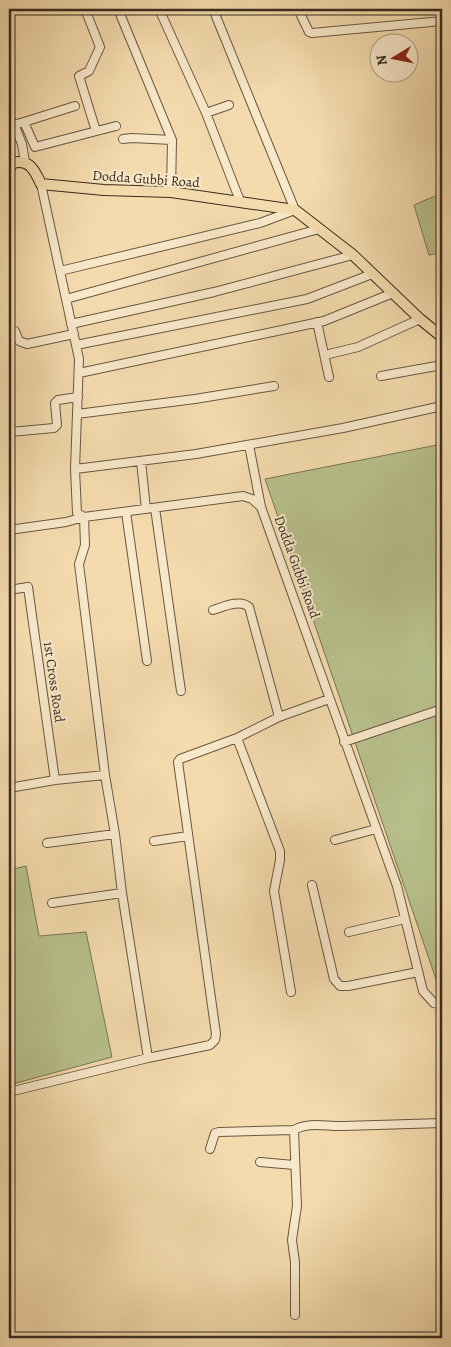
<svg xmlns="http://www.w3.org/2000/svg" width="451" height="1347" viewBox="0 0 451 1347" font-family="Alegreya,serif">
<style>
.green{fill:#b8c18d;stroke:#787656}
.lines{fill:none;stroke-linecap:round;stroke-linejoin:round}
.minor-casing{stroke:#685742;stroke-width:10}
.major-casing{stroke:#392b1e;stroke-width:12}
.minor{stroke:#f8e8ca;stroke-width:8}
.major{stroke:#f4dbad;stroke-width:10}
.labels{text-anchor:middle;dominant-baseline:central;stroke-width:4;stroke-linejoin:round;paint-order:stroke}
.street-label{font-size:14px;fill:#392b1e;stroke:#f8e8ca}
</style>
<rect width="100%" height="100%" fill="#f4dbad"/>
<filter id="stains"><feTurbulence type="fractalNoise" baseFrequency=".004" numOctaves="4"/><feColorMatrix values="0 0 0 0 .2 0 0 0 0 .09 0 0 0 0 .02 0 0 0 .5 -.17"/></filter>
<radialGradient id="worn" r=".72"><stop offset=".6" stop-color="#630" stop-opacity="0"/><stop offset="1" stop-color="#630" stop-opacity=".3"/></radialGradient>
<!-- green -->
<path class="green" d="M442,193V253L429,255L414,205Z
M442,444V992L440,991L265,479Z
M26,866L39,936L86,932L112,1057L9,1085V870Z"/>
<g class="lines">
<!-- minor casing -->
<g class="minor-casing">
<path id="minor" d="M85,9L100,47L89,71L79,76L96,131
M118,9L172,140L171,192
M159,9L206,113L240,201
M298,9L309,32L312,33L442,21
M206,113L229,105
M24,122L35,147L116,126
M14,124L22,144L25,162
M9,126L24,122L75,106
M123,139L132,138L172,140
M41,184L79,359L75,469L77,513L84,517L243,496L252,499L261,507L397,886L423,991L434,1003L442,1005
M60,271L260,223L295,210L213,9
M66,299L319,229
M317,322L329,377
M71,324L214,292L353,255
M15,331L19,341L27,344L74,334
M76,345L307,299L372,274
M325,355L358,347L420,319
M79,373L324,321L393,293
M381,376L442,365
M77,414L195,399L274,386
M10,432L54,428L57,425L55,403L58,400L78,397
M249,445L261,507
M141,461L146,509
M75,469L196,454L343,428L442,406
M155,508L181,691
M126,512L147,661
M9,530L66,522L84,517L85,545L79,564L105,775L115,834L122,893L148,1058
M9,590L28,587L55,780
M213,610C223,607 240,599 249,607L279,717
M237,738L280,851V860L274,891L291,992
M344,742L442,709
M9,788L55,780L105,775
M335,840L376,829
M154,841L188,836
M47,843L115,834
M312,885L334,979L340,986H348L418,972
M52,903L122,893
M349,932L405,919
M9,1092L148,1058L210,1045L215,1040L216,1034L178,762L180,759L237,738L279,717L329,699
M210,1149L215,1133L219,1132L294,1130
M260,1162L294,1165
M295,1315V1262L292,1240L297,1206L294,1130C309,1121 328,1127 344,1126C377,1125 410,1124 442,1123"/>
</g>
<!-- major casing -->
<g class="major-casing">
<path id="major" d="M9,169L13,163C29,158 35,171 41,184L104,190L171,192L295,210L353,255L420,319L442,337"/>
</g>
<!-- minor -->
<use href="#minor" class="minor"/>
<!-- major -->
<use href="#major" class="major"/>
</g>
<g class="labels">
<!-- street labels -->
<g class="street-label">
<text transform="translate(146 179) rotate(4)">Dodda Gubbi Road</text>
<text transform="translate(297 567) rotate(70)">Dodda Gubbi Road</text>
<text transform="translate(54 682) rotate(82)">1st Cross Road</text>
</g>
</g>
<!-- margin -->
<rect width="451" height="1347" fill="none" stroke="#f4dbad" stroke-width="30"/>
<rect x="10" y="10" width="431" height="1327" fill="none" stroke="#392b1e" stroke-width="2.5"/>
<rect x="15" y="15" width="421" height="1317" fill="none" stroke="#392b1e"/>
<!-- north arrow -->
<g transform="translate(394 58) rotate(260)"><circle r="24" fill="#f8e8ca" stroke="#ac9c85"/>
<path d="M0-4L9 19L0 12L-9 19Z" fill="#8f2418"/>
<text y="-8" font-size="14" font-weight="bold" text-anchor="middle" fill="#392b1e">N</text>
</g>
<rect width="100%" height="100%" filter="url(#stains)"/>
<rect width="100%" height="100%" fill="url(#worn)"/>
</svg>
